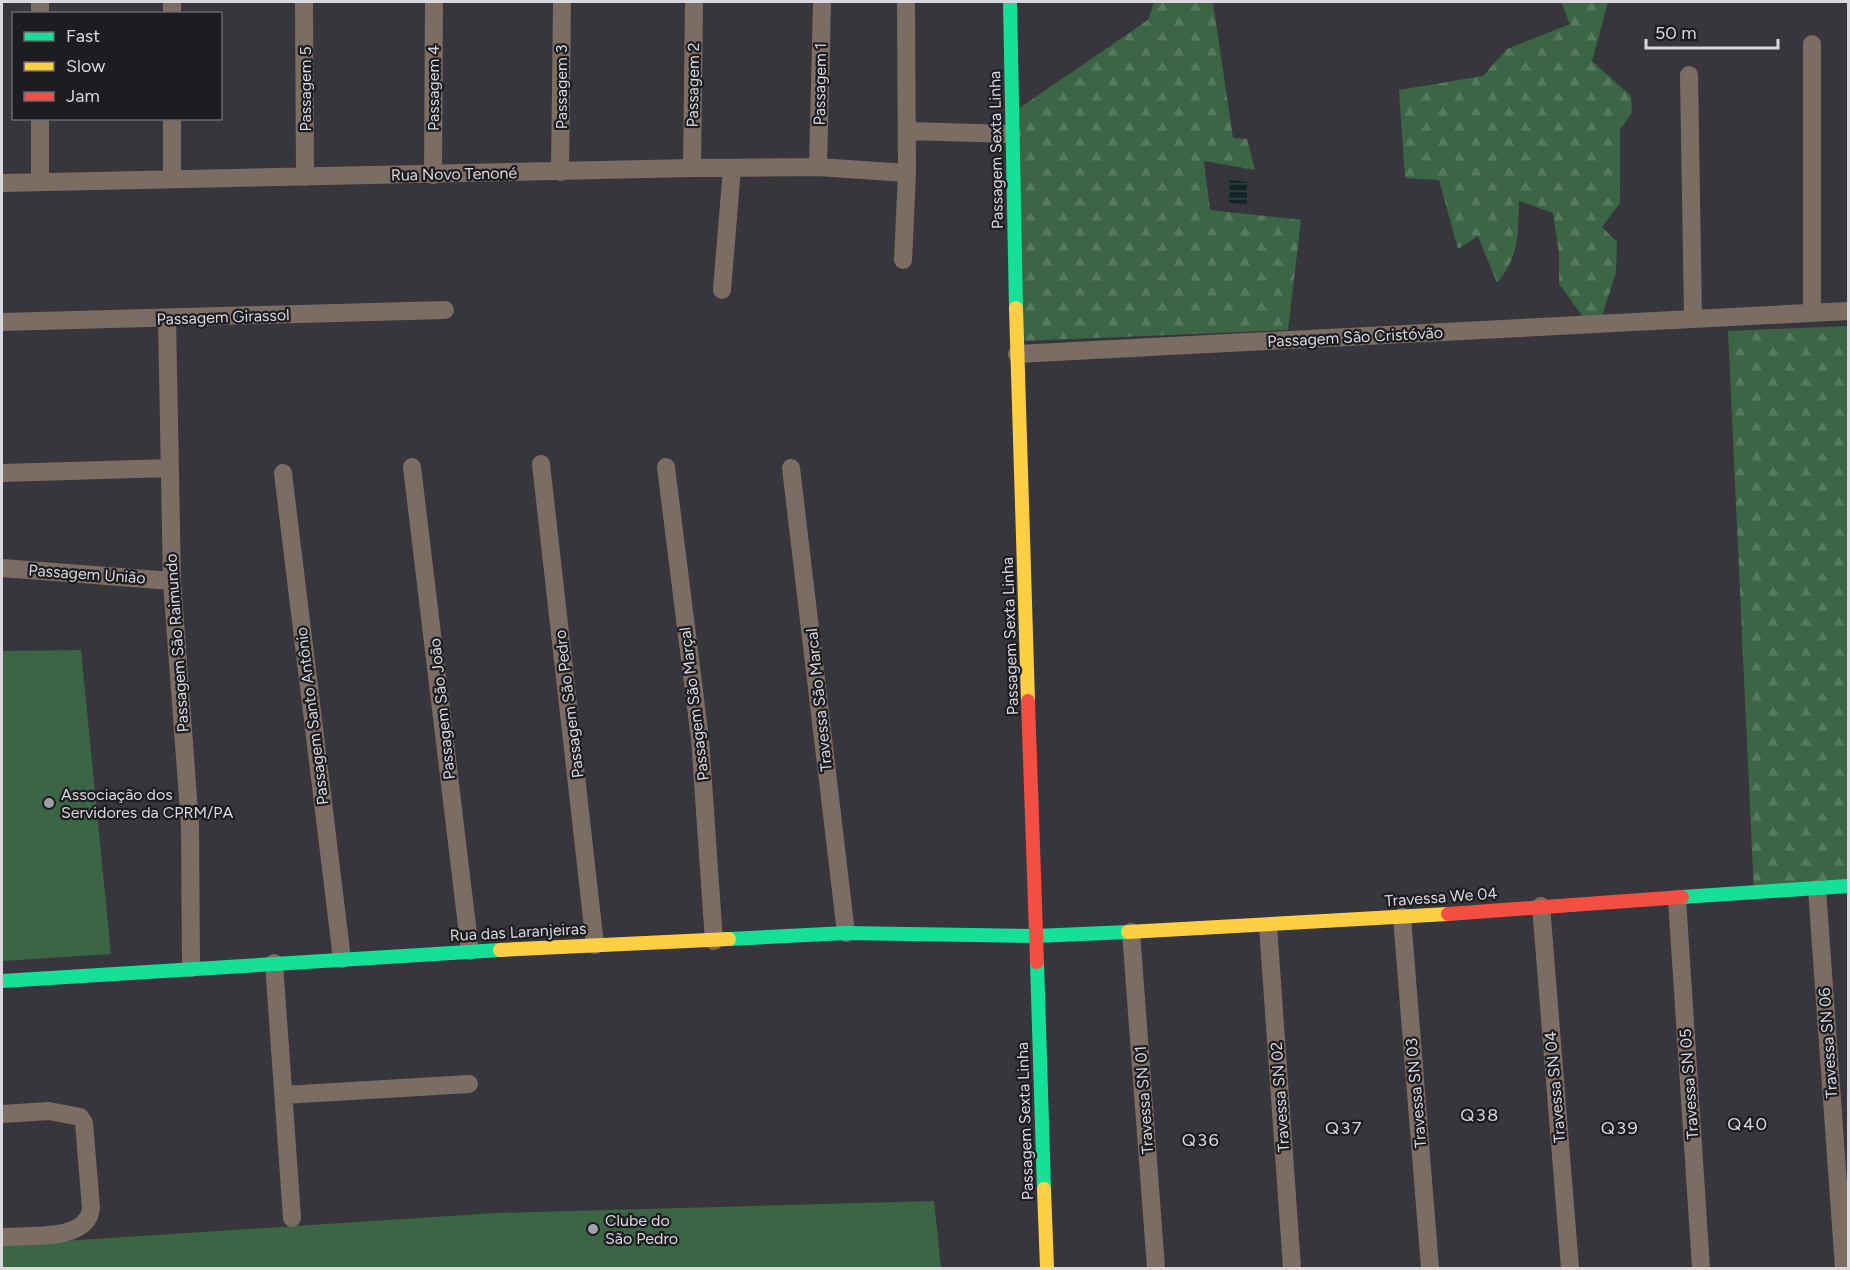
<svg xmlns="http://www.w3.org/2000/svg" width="1850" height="1270" viewBox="0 0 1850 1270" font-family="Figtree,sans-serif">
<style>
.forest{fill:url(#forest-firs)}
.pitch{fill:#3b6544}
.water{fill:url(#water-rules)}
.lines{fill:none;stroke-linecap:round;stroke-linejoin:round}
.street{stroke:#7c6d64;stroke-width:18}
.fast{stroke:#16e098;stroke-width:14}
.slow{stroke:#ffcf43;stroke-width:14}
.jam{stroke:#f24e42;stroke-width:14}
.poi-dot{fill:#a09fa5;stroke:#1d1d21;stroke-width:2}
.labels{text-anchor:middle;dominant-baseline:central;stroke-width:4.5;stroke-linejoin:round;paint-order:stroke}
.street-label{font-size:16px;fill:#d9d8de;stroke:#1d1d21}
.poi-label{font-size:16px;fill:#d9d8de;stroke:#1d1d21;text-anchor:start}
.neighbourhood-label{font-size:18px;letter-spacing:1.5px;fill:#d9d8de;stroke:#1d1d21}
</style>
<defs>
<pattern id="forest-firs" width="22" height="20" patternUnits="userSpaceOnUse" patternTransform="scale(1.5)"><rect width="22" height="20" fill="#3b6544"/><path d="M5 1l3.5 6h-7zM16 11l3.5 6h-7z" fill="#577a5f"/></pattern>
<pattern id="water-rules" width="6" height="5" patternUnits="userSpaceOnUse" patternTransform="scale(1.5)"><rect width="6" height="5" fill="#142325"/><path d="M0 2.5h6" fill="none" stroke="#364244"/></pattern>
</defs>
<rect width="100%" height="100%" fill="#37363c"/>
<!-- forest -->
<path class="forest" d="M1154,2H1213L1233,138L1247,139L1255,170L1204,161L1210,210L1301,220L1288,330L1022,341L1018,109L1148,20Z
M1561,2H1608L1592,61L1631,96L1632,113L1620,129V203L1602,227L1617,242L1616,273L1602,316L1587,322L1559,284V253L1553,213L1519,201C1518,235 1520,255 1497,283L1478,236L1458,249L1439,180L1405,178L1399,90L1483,76L1507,49L1570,24Z
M1848,326V887L1754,894L1728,331Z"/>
<!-- pitch -->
<path class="pitch" d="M81,650L111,954L2,961V651Z
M934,1201L941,1268H2V1245L495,1213Z"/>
<!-- water -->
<path class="water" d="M1230,180L1247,182V204L1229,203Z"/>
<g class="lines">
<!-- street -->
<path class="street" d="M40,2V14
M304,2L305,177
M172,14V2
M1812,44V313
M1689,75L1693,317
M40,118V182
M907,131L1012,134
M818,167L822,2
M692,168L694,2
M560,172L562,2
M433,175L434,2
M172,178V118
M2,183L692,168L818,167L907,173
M903,260L907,173L906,2
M722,290L732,168
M167,318L172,581L190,825L191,968
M2,322L445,310
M1017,354L1848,311
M541,464L595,945
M412,467L470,951
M666,467L700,739L714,941
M791,468L846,933
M2,473L170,468
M283,473L342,959
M2,568L172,581
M1817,889L1844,1268
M1677,899L1701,1268
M1541,906L1570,1268
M1402,917L1430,1268
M1268,926L1292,1268
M1131,932L1156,1268
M274,963L292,1218
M284,1095L469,1084
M2,1114L49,1111L80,1117L84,1123L91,1208C88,1242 28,1235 2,1237"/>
<!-- fast -->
<path class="fast" d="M1010,2L1016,308
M1682,897L1848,886
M729,939L846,933L1036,936L1128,932
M1037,962L1044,1189
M2,981L500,950"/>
<!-- slow -->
<path class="slow" d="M1016,308L1028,701
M1128,932L1448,914
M500,950L729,939
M1044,1189L1047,1268"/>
<!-- jam -->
<path class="jam" d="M1028,701L1037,962
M1448,914L1682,897"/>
</g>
<!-- markers -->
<g class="poi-dot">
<circle cx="49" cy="803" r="6"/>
<circle cx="593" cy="1229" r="6"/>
</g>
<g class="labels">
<!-- street labels -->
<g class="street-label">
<text transform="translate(820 84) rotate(-89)">Passagem 1</text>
<text transform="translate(693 85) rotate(-89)">Passagem 2</text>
<text transform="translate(561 87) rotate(-90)">Passagem 3</text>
<text transform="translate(433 88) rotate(-90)">Passagem 4</text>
<text transform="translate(305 89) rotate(-90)">Passagem 5</text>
<text transform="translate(996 150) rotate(-91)">Passagem Sexta Linha</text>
<text transform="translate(454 174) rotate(-1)">Rua Novo Tenoné</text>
<text transform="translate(223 317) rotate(-2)">Passagem Girassol</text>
<text transform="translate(1355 337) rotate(-3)">Passagem São Cristóvão</text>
<text transform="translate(87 574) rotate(4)">Passagem União</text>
<text transform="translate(1010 636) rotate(-92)">Passagem Sexta Linha</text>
<text transform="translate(177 643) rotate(-94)">Passagem São Raimundo</text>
<text transform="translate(819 700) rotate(-96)">Travessa São Marcal</text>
<text transform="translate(569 704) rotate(-97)">Passagem São Pedro</text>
<text transform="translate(694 704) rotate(-97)">Passagem São Marçal</text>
<text transform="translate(442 709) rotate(-96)">Passagem São João</text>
<text transform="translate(312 716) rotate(-97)">Passagem Santo Antônio</text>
<text transform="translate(1441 897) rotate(-4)">Travessa We 04</text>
<text transform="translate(518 932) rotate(-3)">Rua das Laranjeiras</text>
<text transform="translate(1828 1043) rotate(-94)">Travessa SN 06</text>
<text transform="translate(1689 1084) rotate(-94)">Travessa SN 05</text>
<text transform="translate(1555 1087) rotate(-95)">Travessa SN 04</text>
<text transform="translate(1416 1093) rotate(-95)">Travessa SN 03</text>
<text transform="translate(1280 1097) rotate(-94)">Travessa SN 02</text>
<text transform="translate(1144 1100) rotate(-94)">Travessa SN 01</text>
<text transform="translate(1025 1121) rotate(-92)">Passagem Sexta Linha</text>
</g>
<!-- poi labels -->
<g class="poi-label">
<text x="61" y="794">Associação dos<tspan x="61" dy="18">Servidores da CPRM/PA</tspan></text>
<text x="605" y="1220">Clube do<tspan x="605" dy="18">São Pedro</tspan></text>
</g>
<!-- neighbourhood labels -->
<g class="neighbourhood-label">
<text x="1480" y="1115">Q38</text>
<text x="1748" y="1124">Q40</text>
<text x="1344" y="1128">Q37</text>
<text x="1620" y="1128">Q39</text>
<text x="1201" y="1140">Q36</text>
</g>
</g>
<!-- border -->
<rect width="1850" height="1270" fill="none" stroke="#d9d8de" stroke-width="6"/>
<!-- legend -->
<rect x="12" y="12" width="210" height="108" fill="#1d1d21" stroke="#68686d" stroke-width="1.5"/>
<rect x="24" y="32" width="30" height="9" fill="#16e098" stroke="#68686d" stroke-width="1.5"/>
<text x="66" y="42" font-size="18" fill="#d9d8de">Fast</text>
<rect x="24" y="62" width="30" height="9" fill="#ffcf43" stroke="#68686d" stroke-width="1.5"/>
<text x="66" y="72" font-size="18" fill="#d9d8de">Slow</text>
<rect x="24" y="92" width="30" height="9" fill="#f24e42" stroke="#68686d" stroke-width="1.5"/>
<text x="66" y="102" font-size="18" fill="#d9d8de">Jam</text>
<!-- scale -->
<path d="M1646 39v9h132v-9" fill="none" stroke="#d9d8de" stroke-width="3"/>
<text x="1655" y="39" font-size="18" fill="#d9d8de" stroke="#1d1d21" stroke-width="4.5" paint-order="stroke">50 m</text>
</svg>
